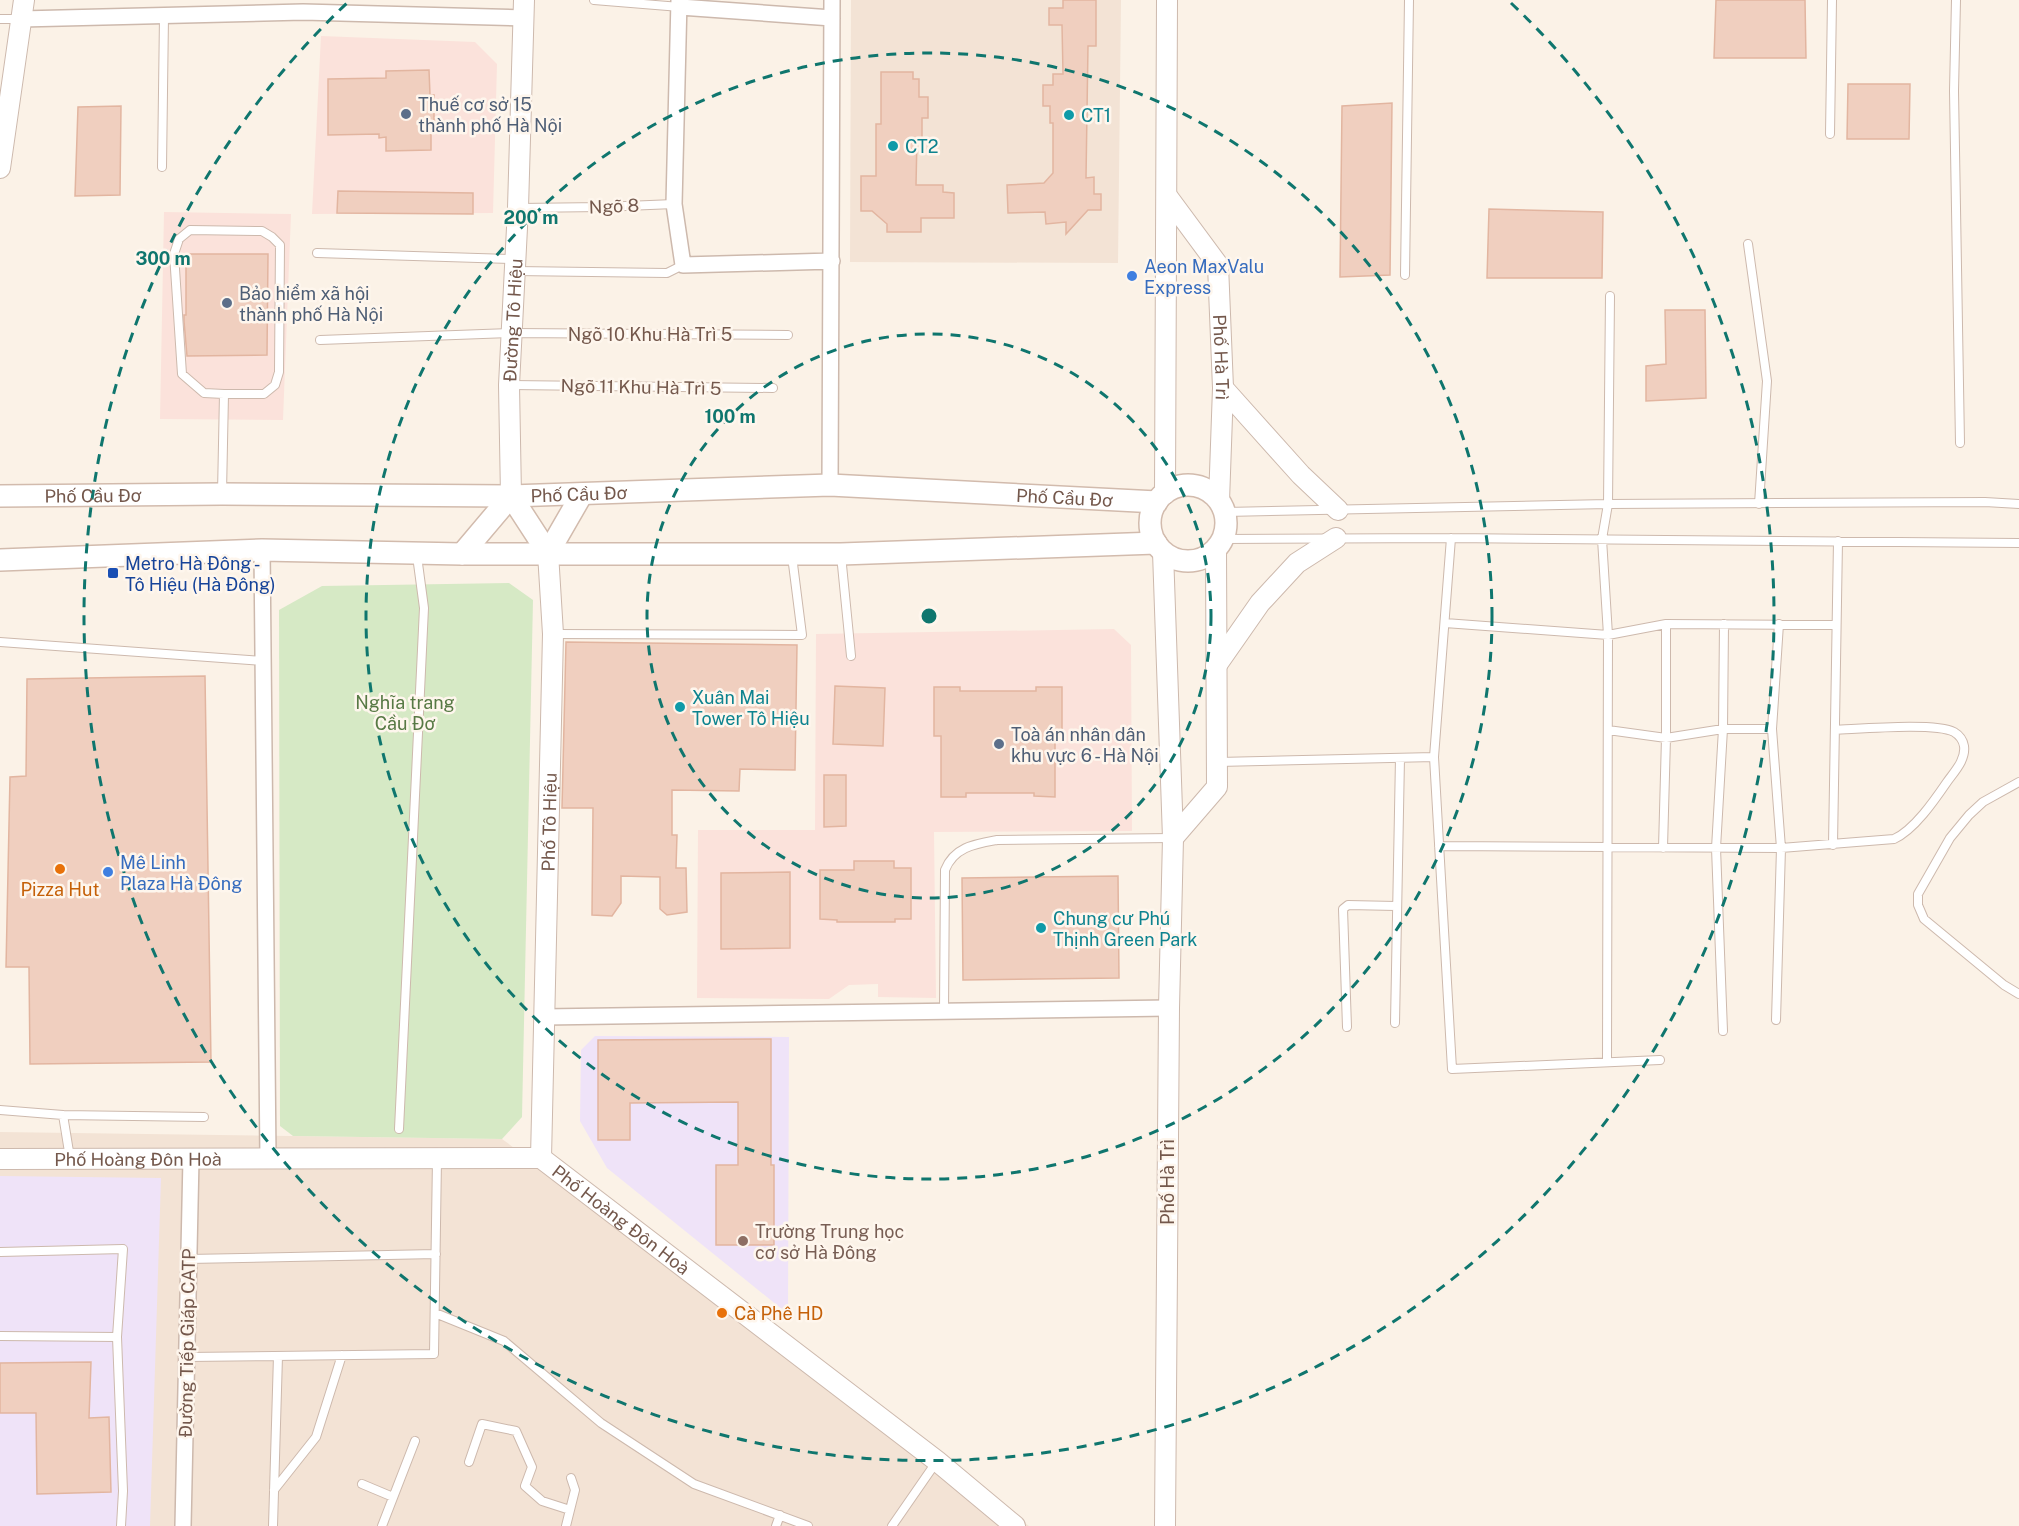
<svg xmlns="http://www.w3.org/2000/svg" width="2019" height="1526" viewBox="0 0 2019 1526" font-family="'Public Sans',sans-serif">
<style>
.residential{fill:#f3e3d5}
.commercial{fill:#fbe2db}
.education{fill:#efe3f8}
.green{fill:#d6e9c5}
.building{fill:#f0cfbf;stroke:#e2b5a0;stroke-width:1.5}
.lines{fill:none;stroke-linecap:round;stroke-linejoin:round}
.service-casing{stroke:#cdb9ad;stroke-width:10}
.minor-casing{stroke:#cdb9ad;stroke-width:18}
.tertiary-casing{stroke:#cdb9ad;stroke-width:22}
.secondary-casing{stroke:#d2bbad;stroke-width:24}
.service{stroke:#fff;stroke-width:8}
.minor{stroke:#fff;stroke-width:15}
.tertiary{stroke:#fff;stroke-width:20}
.secondary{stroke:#fff;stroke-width:21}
.ring{fill:none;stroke:#0f766e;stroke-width:3;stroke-dasharray:10 8}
.service-dot{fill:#5c6f8a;stroke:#fef6ed;stroke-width:2}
.culture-dot{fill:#0f9aa8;stroke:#fef6ed;stroke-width:2}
.shop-dot{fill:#3f7fe0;stroke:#fef6ed;stroke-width:2}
.transit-dot{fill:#1a4fb4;stroke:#fef6ed;stroke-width:2}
.food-dot{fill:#e8710a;stroke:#fef6ed;stroke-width:2}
.education-dot{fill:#8d6e63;stroke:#fef6ed;stroke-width:2}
.labels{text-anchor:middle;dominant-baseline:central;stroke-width:5;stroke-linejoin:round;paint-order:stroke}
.service-label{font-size:18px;fill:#4e5e75;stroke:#fef6ed;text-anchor:start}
.culture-label{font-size:18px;fill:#0d838f;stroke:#fef6ed;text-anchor:start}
.street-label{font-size:18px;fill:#74584c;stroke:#fef6ed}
.shop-label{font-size:18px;fill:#366cbe;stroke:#fef6ed;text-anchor:start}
.transit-label{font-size:18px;fill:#164399;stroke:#fef6ed;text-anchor:start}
.park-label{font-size:18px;fill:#577944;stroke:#fef6ed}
.food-label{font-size:18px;fill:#c56008;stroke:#fef6ed}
.education-label{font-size:18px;fill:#785e54;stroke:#fef6ed;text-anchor:start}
.centre{fill:#0f766e;stroke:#fef6ed;stroke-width:3}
.ring-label{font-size:18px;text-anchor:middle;font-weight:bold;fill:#0f766e;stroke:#fef6ed;stroke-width:5;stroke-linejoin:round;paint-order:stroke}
</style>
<rect width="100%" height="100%" fill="#fbf2e7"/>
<!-- residential -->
<path class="residential" d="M851,0H1121L1118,263L850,262Z
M0,1132L502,1139L1029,1526H0Z"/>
<!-- commercial -->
<path class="commercial" d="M321,36L475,42L497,64L493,213L312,214Z
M164,212L291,214L283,420L160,419Z
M1114,629L1131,645L1132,831L934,832L936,998L878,997V984L849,985L829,999L697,998L698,830H815L816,634Z"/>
<!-- education -->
<path class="education" d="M595,1036L789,1037L788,1314L607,1168L580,1121L581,1050Z
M0,1176L161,1178L150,1526H0Z"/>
<!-- green -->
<path class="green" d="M509,583L533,600L522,1117L502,1139L293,1136L280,1126L279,610L322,586Z"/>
<!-- building -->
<path class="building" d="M1063,0H1096V46H1088L1086,178L1094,177V194H1101V210H1088L1066,234V222L1046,224L1045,212L1008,213L1007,185L1044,183L1053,173V123H1050V106H1043V85H1053V74H1063L1062,25H1049V8H1063Z
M1716,0H1805L1806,58H1714Z
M429,70L430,95H434V132H431V150L386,151V137L379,138V134L328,135V79L386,78V71Z
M881,72H913V79H919V97H928V118H922V138H917L916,185H943V192L954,193V218H921V232H887V224L872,211H861V176H876V124H881Z
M1848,84H1910L1909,139H1847Z
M1392,103L1390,275L1340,277L1342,106Z
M121,106L120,195L75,196L78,107Z
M338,191L473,193V214L337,213Z
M1489,209L1603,212L1602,278H1487Z
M186,254H268L267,355L187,356L184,321V315H186Z
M1665,310H1705L1706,398L1646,401V366L1666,364Z
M566,642L797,645L795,770L740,769L739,791L672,790V835H677L676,868H686L687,912L667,915L660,909V877L621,876V903L612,916L592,915L593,808H562Z
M205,676L211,1062L30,1064L29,967H6L10,777L26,776L27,679Z
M835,686L885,688L883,746L833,744Z
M934,687H960V691H1036V687H1062V735H1055V797L1034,796V793H966V797H941V736H934Z
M824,775H846V826L824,827Z
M854,861H894V868H911V919H895V922H837V920L820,919V870H854Z
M790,872V948L721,949V873Z
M1118,876L1119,978L963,980L962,878Z
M771,1039V1165H774V1245H716V1165H738V1102L630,1103V1140H598V1040Z
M91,1362L89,1418L109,1417L111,1492L37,1494L36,1413H0V1363Z"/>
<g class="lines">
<!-- service casing -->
<g class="service-casing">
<path id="service" d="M594,0L680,7
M1956,0L1954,91L1960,443
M0,19H19
M1830,134L1832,0
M162,167L164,16
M519,208L602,207L674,204
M1748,244L1767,381L1759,504
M317,253L514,259
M515,271L667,273L683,265
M1405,275L1409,0
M320,340L512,333L788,335
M511,385L773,388
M222,493L224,394H264L275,385L279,372L280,245L272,237L262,231L190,230L179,239L174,254L182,374L204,393L224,394
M1225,512L1608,504L1985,502L2019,504
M1451,538L1434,757L1452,1069L1660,1060
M1223,539L1451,538L2019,543
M841,555L851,656
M1445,623L1608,635L1666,624L1836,625
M555,634L802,635L792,556
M0,642L263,661
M1772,729L1781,848L1776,1020
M1608,730L1666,738L1723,729H1772L1779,624
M1218,762L1434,757
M2019,782L1983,802L1969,815L1950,838L1918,894V905L1924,919L2004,985L2019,994
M1833,845L1838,541
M1439,846L1781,848L1894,839C1914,830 1934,801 1947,782C1954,772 1966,760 1964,746C1963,740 1959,735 1954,732C1936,722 1859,729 1835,730
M1663,848L1666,738V624
M944,1011L945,870C954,847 975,844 997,840L1173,838
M1395,1023L1400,758
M1347,1027L1343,909L1348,905L1396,906
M1723,1031L1716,848L1723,729L1724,624
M1607,1061L1608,635L1602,539L1608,504L1610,296
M0,1110L63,1115L70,1158
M63,1115L204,1117
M399,1129L424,608L417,556
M0,1252L123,1249L117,1337L123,1491L121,1526
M188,1259L436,1254
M435,1313L504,1341L601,1423L694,1484L808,1526
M0,1336L117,1337
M187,1357L434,1354L437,1159
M469,1462L482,1424L516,1431L532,1467L525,1486L542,1501L570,1510
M362,1484L393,1497
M274,1490L316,1437L342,1355
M273,1526L278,1356
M382,1526L415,1441
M566,1526L575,1490L571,1478
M776,1526L780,1515
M892,1526L937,1461"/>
</g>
<!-- minor casing -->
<g class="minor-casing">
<path id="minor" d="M679,0L674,204L683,265L832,261
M680,7L832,18
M21,19L303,12L524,18
M830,485L832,0
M262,550L268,1159
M544,1017L1169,1008
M183,1526L191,1159"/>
</g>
<!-- tertiary casing -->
<g class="tertiary-casing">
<g id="tertiary">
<path d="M0,168L24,0"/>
<path id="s1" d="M1167,196L1218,265L1223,388L1219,501"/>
<path d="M1223,388L1301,475L1338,510"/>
<path d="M1165,494L1167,0"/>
<path id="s2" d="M511,496L509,385L518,208L524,0"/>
<path d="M1163,552L1173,838L1169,1008L1165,1526"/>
<path d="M1216,666L1260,603L1297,563L1336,538"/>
<path d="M1173,838L1217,787L1216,549"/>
<path id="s3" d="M541,1158L553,634L548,553"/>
<path id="s4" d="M0,1159L541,1158L937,1461L1015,1526"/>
</g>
</g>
<!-- secondary casing -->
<g class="secondary-casing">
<g id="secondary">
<circle cx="1188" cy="523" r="38"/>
<path id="s5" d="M0,496L222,494L511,496L830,485L1157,502"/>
<path d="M511,496L548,553"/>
<path d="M548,553L582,494"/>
<path d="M462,554L511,496"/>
<path d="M0,560L262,550L462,554H841L1156,543"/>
</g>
</g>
<!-- service -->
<use href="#service" class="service"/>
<!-- minor -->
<use href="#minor" class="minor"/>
<!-- tertiary -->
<use href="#tertiary" class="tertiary"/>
<!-- secondary -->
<use href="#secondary" class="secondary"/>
</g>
<!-- distance rings -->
<g class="ring">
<circle cx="929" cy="616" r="282"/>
<circle cx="929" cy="616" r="563"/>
<path d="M1511 3A845 845 0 1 1 347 3"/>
</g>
<!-- markers -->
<g class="service-dot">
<circle cx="406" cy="114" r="6"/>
<circle cx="227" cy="303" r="6"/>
<circle cx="999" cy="744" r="6"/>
</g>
<g class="culture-dot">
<circle cx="1069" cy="115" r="6"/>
<circle cx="893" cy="146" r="6"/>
<circle cx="680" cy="707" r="6"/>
<circle cx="1041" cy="928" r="6"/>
</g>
<g class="shop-dot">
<circle cx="1132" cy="276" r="6"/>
<circle cx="108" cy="872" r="6"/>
</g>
<rect class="transit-dot" x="107" y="567" width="12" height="12" rx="3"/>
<g class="food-dot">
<circle cx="60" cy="869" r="6"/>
<circle cx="722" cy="1313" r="6"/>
</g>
<circle class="education-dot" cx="743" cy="1241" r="6"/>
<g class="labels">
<!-- service labels -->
<g class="service-label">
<text x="418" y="104">Thuế cơ sở 15<tspan x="418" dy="21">thành phố Hà Nội</tspan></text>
<text x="239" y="293">Bảo hiểm xã hội<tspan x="239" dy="21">thành phố Hà Nội</tspan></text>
<text x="1011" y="734">Toà án nhân dân<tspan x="1011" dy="21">khu vực 6 - Hà Nội</tspan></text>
</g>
<!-- culture labels -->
<g class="culture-label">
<text x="1081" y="115">CT1</text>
<text x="905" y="146">CT2</text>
<text x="692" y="697">Xuân Mai<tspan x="692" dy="21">Tower Tô Hiệu</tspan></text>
<text x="1053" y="918">Chung cư Phú<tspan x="1053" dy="21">Thịnh Green Park</tspan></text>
</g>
<!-- street labels -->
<g class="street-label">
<text transform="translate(614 206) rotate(-2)">Ngõ 8</text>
<text stroke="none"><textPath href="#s2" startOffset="176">Đường Tô Hiệu</textPath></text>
<text x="650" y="334">Ngõ 10 Khu Hà Trì 5</text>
<text stroke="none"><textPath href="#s1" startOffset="178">Phố Hà Trì</textPath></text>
<text transform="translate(641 387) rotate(1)">Ngõ 11 Khu Hà Trì 5</text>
<text stroke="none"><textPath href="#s5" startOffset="579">Phố Cầu Đơ</textPath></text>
<text stroke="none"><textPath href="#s5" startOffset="93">Phố Cầu Đơ</textPath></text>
<text stroke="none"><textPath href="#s5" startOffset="1065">Phố Cầu Đơ</textPath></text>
<text stroke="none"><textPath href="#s3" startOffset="336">Phố Tô Hiệu</textPath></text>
<text stroke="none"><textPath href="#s4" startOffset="138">Phố Hoàng Đôn Hoà</textPath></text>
<text transform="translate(1167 1182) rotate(-90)">Phố Hà Trì</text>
<text stroke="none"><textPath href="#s4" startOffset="642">Phố Hoàng Đôn Hoà</textPath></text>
<text transform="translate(187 1343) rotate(-89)">Đường Tiếp Giáp CATP</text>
</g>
<!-- shop labels -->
<g class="shop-label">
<text x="1144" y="266">Aeon MaxValu<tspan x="1144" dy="21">Express</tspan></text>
<text x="120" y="862">Mê Linh<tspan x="120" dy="21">Plaza Hà Đông</tspan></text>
</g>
<!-- transit labels -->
<g class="transit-label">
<text x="125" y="563">Metro Hà Đông -<tspan x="125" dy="21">Tô Hiệu (Hà Đông)</tspan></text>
</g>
<!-- park labels -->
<g class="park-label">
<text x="405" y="702">Nghĩa trang<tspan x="405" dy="21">Cầu Đơ</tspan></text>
</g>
<!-- food labels -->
<g class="food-label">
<text x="60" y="889">Pizza Hut</text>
<text x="734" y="1313" text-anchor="start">Cà Phê HD</text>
</g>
<!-- education labels -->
<g class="education-label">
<text x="755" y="1231">Trường Trung học<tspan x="755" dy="21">cơ sở Hà Đông</tspan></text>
</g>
</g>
<circle cx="929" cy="616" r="9" class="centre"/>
<g class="ring-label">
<text x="531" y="224">200 m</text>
<text x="163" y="265">300 m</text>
<text x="730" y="423">100 m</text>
</g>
</svg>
